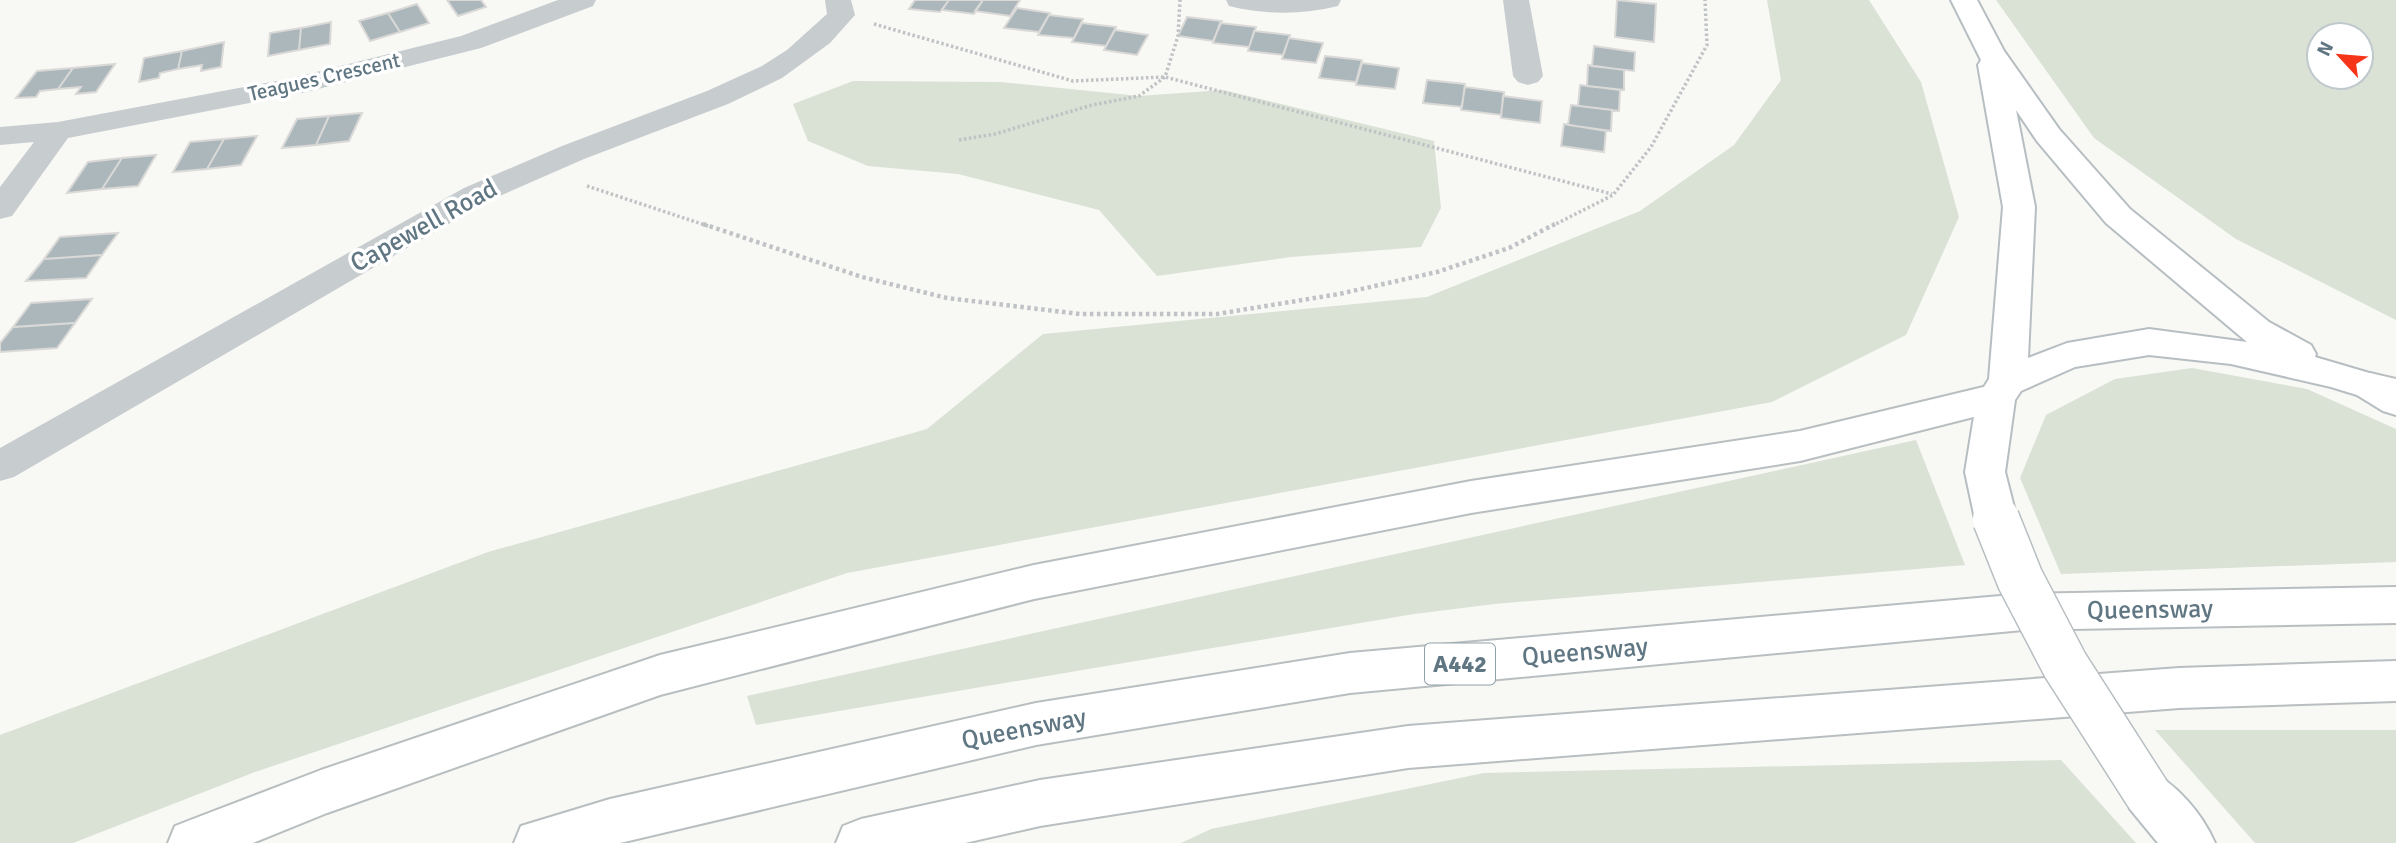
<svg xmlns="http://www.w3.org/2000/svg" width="2396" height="843" viewBox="0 0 2396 843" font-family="Signika,sans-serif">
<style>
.green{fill:#dae1d5;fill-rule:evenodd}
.building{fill:#abb7bb;stroke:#dad9d7;stroke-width:2}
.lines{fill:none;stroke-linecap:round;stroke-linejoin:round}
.secondary-casing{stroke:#b7bec2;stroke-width:4}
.trunk-casing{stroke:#b9bec0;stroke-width:4}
.path-far1{stroke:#c0c3c5;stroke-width:3.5;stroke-dasharray:2.5 2.5;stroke-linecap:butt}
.path{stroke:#c0c3c5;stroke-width:4.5;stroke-dasharray:3.5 3.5;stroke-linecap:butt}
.minor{fill:#c7cccf;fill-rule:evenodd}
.secondary{fill:#fff;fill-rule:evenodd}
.trunk{fill:#fff;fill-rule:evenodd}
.secondary-bridge-casing{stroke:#b7bec2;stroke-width:49;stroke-linecap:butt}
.secondary-bridge{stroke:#fff;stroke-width:46}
.labels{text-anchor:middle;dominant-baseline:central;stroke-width:7;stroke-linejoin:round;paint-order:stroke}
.far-street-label{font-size:21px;fill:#607783;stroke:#fff}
.shield{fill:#fff;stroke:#90a0a8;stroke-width:2}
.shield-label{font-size:24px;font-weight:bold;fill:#607783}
.street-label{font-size:26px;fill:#607783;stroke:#fff}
</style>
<rect width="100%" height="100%" fill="#f8f8f5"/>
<!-- green -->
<path class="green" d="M1767,0H1869L1921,82L1959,217L1906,335L1772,402L847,573L255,772L73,843H0V735L488,552L927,429L1043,334L1427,297L1640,211L1734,145L1781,80Z
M1996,0H2396V320L2236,239L2094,138ZM2319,35H2361V77H2319Z
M853,81L1000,82L1139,96L1223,90L1434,141L1441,208L1421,247L1291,257L1157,276L1099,210L958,174L868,166L808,141L793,104Z
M2192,368L2307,389L2396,429V562L2061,574L2020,478L2046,415L2115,379Z
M1916,440L1965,565L1494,604L1414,614L756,725L747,696Z
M2155,730H2396V843H2255Z
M2061,760L2136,843H1181L1211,829L1484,773Z"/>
<!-- building -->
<path class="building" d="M447,0H481L486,7L458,16Z
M915,0H949L940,12L909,9Z
M949,0H983L974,14L942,10Z
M983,0H1020L1010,16L975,11Z
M1617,0L1656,4L1654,42L1615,37Z
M417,4L429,23L400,32L388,13Z
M1017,8L1050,13L1039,32L1004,28Z
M388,13L400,32L370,41L359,21Z
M1049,15L1083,19L1074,38L1038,35Z
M1187,17L1222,21L1213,41L1178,36Z
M331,22L330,44L299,50L301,28Z
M1082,23L1116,27L1106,46L1072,42Z
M1220,23L1256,27L1249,47L1213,43Z
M301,28L299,50L268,56L270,33Z
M1115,30L1148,35L1137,55L1104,50Z
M1254,31L1290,35L1283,55L1248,51Z
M1289,38L1323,43L1316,63L1282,59Z
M224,42L221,67L201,71L202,65L178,69L182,51Z
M1594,46L1635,52L1634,71L1592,66Z
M182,51L178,69L160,73L159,78L139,82L144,58Z
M1325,56L1362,60L1356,82L1319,78Z
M1362,63L1399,68L1395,89L1356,85Z
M115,64L96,92L76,94L81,87L58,89L73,68Z
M1588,65L1624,70V90L1587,86Z
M73,68L58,89L40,91L36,97L16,98L37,71Z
M1427,80L1465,84L1462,107L1423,103Z
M1580,85L1620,90L1619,111L1578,106Z
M1465,87L1504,92L1501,115L1461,110Z
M1503,96L1542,101L1540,123L1501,118Z
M1571,105L1612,110L1611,131L1568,125Z
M362,113L349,141L316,145L329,116Z
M329,116L316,145L282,148L297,119Z
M1564,124L1606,131L1604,152L1561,146Z
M257,136L241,165L207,169L224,139Z
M224,139L207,169L173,172L190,142Z
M156,155L138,186L102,189L122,158Z
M122,158L102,189L67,193L88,162Z
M118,233L102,255L44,259L60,237Z
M102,255L86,278L26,281L44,259Z
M92,299L75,323L13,327L31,303Z
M75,323L57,348L0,352V343L13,327Z"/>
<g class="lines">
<!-- secondary casing -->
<g class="secondary-casing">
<path id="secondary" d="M1951,0H1977L2004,51L2059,129L2130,209L2269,322L2311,345L2316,354L2315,357L2383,377L2396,384V415L2383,411L2357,395L2331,387L2231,364L2149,355L2075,367L2021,391L2015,400L2005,472L2017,519L2011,530L1996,535L1981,530L1975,519L1965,472L1977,398L1989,379L2003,207L1978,65L1981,60ZM2016,110L2037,141L2106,223L2247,342L2149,329L2067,343L2028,358L2035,207Z
M2147,770C2176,782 2203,815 2215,843H2158L2130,809L2123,793L2130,777Z"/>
</g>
<!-- trunk casing -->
<g class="trunk-casing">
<path id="trunk" d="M2370,373L2396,379V405L2357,395L2351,386L2357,377Z
M1996,384L2009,388L2015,398L2009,408L1800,461L1471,513L1034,599L660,695L327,813L253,843H168L175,826L193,819L321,770L660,655L1034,565L1471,481L1800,431Z
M2396,587V623L2023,630L1350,693L1036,745L620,843H514L521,826L610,799L1036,703L1350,653L2023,594Z
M2396,661V701L2179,708L1408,768L1040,826L965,843H836L843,826L861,819L1040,780L1408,726L2179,668Z"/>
</g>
<!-- path-far1 -->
<path class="path-far1" d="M874,24L1073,81L1165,77L1612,194
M959,140L995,134L1092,105L1139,96L1165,77L1178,36L1180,0
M587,186L708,226
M1552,226L1613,195L1651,147L1707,45L1705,0"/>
<!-- path -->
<path class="path" d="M703,224L862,277L947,298L1080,314H1217L1339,294L1437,272L1509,248L1555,224"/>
<!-- minor -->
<path class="minor" d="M558,0H596L593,6L481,48L302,93L68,138L12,216L0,219V187L34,142L0,145V127L58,122L292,78L461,36Z
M825,0H851L855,15L830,43L782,78L728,104L584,159L486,202L14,477L0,481V448L464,188L562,146L707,91L762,66L787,50L827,14Z
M1226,0H1341L1338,6C1301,15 1266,15 1229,6Z
M1503,0H1529L1543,76L1538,82L1528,85L1518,82L1513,76Z"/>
<!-- secondary -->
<use href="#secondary" class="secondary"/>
<!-- trunk -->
<use href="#trunk" class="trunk"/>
<!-- secondary-bridge casing -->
<g class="secondary-bridge-casing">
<path id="secondary-bridge" d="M1996,519L2020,579L2065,665L2147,793"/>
</g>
<!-- secondary-bridge -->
<use href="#secondary-bridge" class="secondary-bridge"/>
</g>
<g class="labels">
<!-- far-street labels -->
<g class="far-street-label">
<text transform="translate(324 77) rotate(-13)">Teagues Crescent</text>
</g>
<!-- shield labels -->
<rect class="shield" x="1425" y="643.5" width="70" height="41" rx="5"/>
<g class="shield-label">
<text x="1460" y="664">A442</text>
</g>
<!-- street labels -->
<g class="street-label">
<text transform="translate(424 226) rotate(-29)">Capewell Road</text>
<text transform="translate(2150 610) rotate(-1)">Queensway</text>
<text transform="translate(1585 652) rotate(-5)">Queensway</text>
<text transform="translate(1024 729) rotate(-11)">Queensway</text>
</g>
</g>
<!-- north arrow -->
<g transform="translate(2340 56) rotate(296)"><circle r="33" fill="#ffffff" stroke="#bfc9cd" stroke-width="2"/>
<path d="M0-5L12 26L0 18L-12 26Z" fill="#f63417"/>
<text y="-10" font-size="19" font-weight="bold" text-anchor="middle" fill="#607783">N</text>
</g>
</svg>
